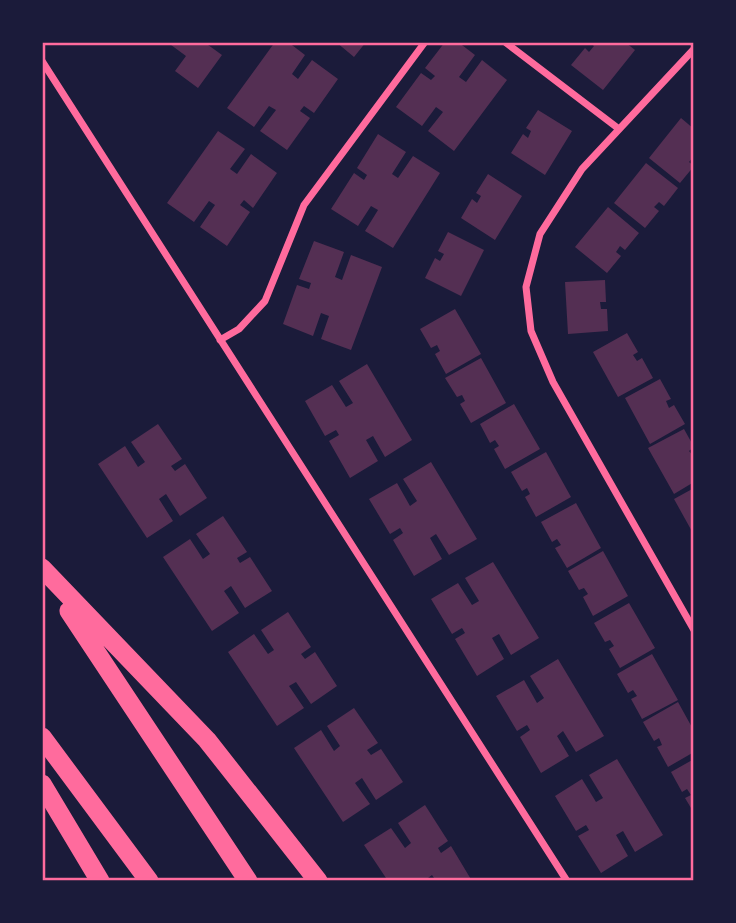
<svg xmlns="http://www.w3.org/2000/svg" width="736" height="923" viewBox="0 0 736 923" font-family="'IBM Plex Sans',sans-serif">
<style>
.building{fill:#542f53}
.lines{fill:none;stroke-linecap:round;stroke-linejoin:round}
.minor{stroke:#ff6b9d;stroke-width:7}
.trunk{stroke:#ff6b9d;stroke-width:19}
.neatline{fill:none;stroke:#ff6b9d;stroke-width:2.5}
</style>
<rect width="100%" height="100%" fill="#1b1b3a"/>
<!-- building -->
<path class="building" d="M167,42H204L222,55L198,88L175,71L186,56Z
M275,42H288L305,55L292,74L298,79L312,60L338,79L314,113L304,106L300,111L310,118L287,150L260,131L276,110L269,106L254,127L227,108Z
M336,42H366L354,57Z
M445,42H458L475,55L459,77L466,82L482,60L507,80L454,151L428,131L443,112L436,107L422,126L396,107L421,73L431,80L435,76L425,68Z
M589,42H625L635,50L603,90L571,65L585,48L589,52L594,46Z
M538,110L572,131L545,175L511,153L523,134L528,138L531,131L526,128Z
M681,118L694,129V156L689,162L694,166L680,183L649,158Z
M218,131L245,149L230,169L237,174L251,154L277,173L253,208L244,200L240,205L250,212L227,246L200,227L215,205L209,201L194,222L167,203Z
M378,134L406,152L392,174L398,178L413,156L440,173L393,248L365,231L378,210L371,206L358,226L331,209L354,173L364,180L367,175L357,168Z
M646,163L678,188L664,206L659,202L654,207L659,211L645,228L614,203Z
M488,174L522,196L495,240L461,218L472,199L477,203L481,196L476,193Z
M608,207L639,233L625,250L620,246L616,252L621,256L607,273L575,247Z
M448,232L484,250L461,296L425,278L435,258L440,261L444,254L438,251Z
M314,241L344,252L335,277L342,280L351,255L382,267L351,350L321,339L329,316L321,313L313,336L283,324L297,285L309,289L311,283L299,279Z
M605,280L606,302H600L601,309H607L608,331L568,334L565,282Z
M455,309L481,354L446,374L435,354L440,351L437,345L431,348L420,329Z
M627,333L638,352L633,355L637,361L642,358L653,378L618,397L593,352Z
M481,358L506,403L471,423L460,404L465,401L462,395L457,397L445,378Z
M367,364L412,440L385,457L373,436L366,440L378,461L350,478L329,441L339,435L336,430L325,436L305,401L332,385L346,407L353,403L339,381Z
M660,379L671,399L666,401L669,408L674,405L685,424L650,444L625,398Z
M514,404L540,449L505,469L494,449L499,446L495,440L490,443L480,424Z
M158,424L182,459L171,466L175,471L185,464L207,498L180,516L166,494L159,499L173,521L147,538L98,464L125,446L138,467L145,462L131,442Z
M684,429L694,447L689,451L694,457V482L674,494L648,448Z
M546,452L571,497L536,517L525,497L530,494L527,488L522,491L511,472Z
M431,462L477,539L449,555L436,534L430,538L442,559L414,576L393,540L403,533L400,528L390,534L369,499L397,483L410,506L417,501L403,479Z
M694,488V535L674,499Z
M576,503L601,548L567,568L555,548L561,545L557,539L552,542L541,522Z
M223,516L247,552L237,558L240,563L250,557L272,591L245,608L231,586L224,591L239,613L212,631L163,557L190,539L203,559L210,554L196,534Z
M603,551L628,596L593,616L583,597L588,594L584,588L579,590L568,571Z
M493,562L539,638L511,655L499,634L492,638L504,659L477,676L455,639L465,633L462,628L452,634L431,599L458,583L472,605L479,601L465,578Z
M629,603L655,648L620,668L609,649L614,646L610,640L605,642L594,623Z
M288,612L311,647L301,654L305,659L315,652L337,686L311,704L296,682L289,686L304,708L277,726L228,652L254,634L268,654L274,650L261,630Z
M652,654L678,700L642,719L631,699L637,696L633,690L628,693L617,674Z
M558,659L604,736L576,752L563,731L557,736L569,756L541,773L520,737L530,730L527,725L517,731L496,696L524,680L537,703L544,698L530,676Z
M678,702L694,731V752L668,767L657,747L662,745L659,738L654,741L643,722Z
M354,708L378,743L367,750L371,755L381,749L403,782L376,800L362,778L355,783L370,804L343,822L294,748L321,730L334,751L340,746L327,726Z
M617,759L663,835L635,852L623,831L616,835L628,856L601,873L578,836L589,830L586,825L576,831L555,796L582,779L596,802L603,798L589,775Z
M694,759V813L685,798L691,795L687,789L682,792L671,772Z
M425,805L448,841L438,848L441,853L451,846L472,881H436L432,875L424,881H388L364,845L391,828L405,848L411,843L398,823Z"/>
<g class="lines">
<!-- minor -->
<path class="minor" d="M505,42L619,129
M694,49L582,169L540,234L526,287L531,331L553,382L694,630
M42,61L567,881
M220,340L239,329L265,301L304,205L425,42"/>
<!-- trunk -->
<path class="trunk" d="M42,568L207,740L318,881
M69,611L248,881
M42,737L149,881
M42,784L100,881"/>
</g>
<!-- border -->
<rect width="736" height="923" fill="none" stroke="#1b1b3a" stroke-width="88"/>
<rect x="44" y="44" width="648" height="835" class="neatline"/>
</svg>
